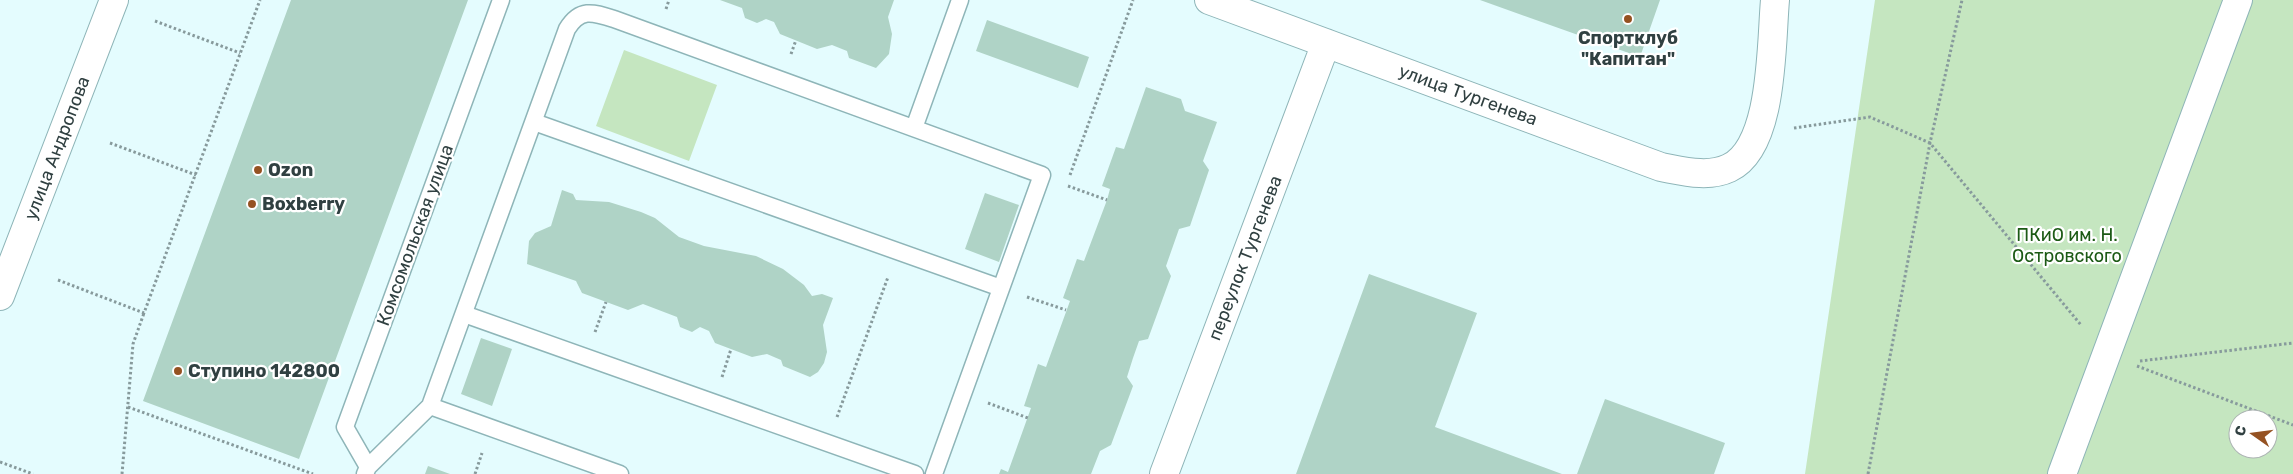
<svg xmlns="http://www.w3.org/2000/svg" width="2293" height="474" viewBox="0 0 2293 474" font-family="Rubik,sans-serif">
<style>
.green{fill:#c5e6c0;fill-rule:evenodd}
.building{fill:#afd3c6}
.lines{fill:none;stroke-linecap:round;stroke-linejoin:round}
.lane-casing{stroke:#8eb5b8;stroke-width:19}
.street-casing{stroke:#8eb5b8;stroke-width:30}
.secondary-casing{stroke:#8eb5b8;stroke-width:30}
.path{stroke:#879a9c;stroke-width:3;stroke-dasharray:2.5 2.5;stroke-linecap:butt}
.lane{stroke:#fff;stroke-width:16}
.street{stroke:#fff;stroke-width:28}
.secondary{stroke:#fff;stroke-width:28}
.poi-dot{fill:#955222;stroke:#fff;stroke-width:2}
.labels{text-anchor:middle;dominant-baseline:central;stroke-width:4.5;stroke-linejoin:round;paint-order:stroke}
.poi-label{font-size:18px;font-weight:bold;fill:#304041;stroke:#fff;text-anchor:start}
.street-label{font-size:18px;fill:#304041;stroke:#fff}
.park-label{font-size:18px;fill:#1c5a15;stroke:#fff}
</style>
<rect width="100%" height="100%" fill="#e4fcfe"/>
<!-- green -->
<path class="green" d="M1875,0H2293V474H1805ZM2238,419H2268V449H2238Z
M624,50L717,85L689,161L596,126Z"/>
<!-- building -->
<path class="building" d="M291,0H468L299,459L143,401Z
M720,0H894L888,17L892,34L889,54L876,68L849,58L847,51L832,45L817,49L780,34L774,22L766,19L757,23L745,18L742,8Z
M1480,0H1660L1640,57Z
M987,20L1089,57L1078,88L976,51Z
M1146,87L1181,99L1185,111L1217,122L1203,161L1209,170L1190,226L1179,229L1166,266L1171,276L1148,339L1139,341L1133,358L1127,377L1133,386L1111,445L1100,451L1091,474H999L1001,469L1008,472L1031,408L1024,406L1038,364L1046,367L1070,301L1063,298L1077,259L1084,261L1107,200L1110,189L1102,186L1116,147L1124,149Z
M562,190L573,194L576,200L609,202L641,212L655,218L679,237L704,246L756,256L783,269L804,285L812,296L822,294L833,298L823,325L827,352L824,363L818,372L810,377L783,366L781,360L767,354L752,357L715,343L709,331L700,327L692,332L680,327L677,317L643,304L628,310L582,293L576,281L527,264L529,241L535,233L551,226Z
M985,193L1019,205L999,262L965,249Z
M1369,274L1477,313L1435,427L1562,474H1296Z
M481,338L512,349L492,406L461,394Z
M1605,399L1725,443L1714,474H1577Z
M428,466L450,474H425Z"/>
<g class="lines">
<!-- lane casing -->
<g class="lane-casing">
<path id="lane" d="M534,122L1001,288
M914,128L960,0
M464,314L915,474
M430,406L620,474
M368,467L345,427L501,0
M365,474L368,467L430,406L567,29C580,8 592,12 614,19L1042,175L934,474"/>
</g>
<!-- street casing -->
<g class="street-casing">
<path id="street" d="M1209,0L1661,167C1683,171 1708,178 1729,168C1774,147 1771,43 1775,0
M1164,474L1326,43
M2062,474L2238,0"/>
</g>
<!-- secondary casing -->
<g class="secondary-casing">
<path id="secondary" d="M0,296L114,0"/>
</g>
<!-- path -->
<path class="path" d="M666,9L669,0
M155,21L240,53
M791,54L796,40
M1794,128L1870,117L1930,143L2081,325
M110,143L196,175
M1070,175L1133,0
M1068,186L1107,200
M58,280L144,313L260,0
M1027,297L1066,310
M595,332L606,302
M2140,361L2293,343
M2137,366L2293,425
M722,377L731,349
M988,403L1028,418
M128,407L313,474
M837,417L888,277
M0,462L33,474
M122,474L133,344L144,313
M475,474L482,453
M1868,474L1930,143L1962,0"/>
<!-- lane -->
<use href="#lane" class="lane"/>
<!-- street -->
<use href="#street" class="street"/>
<!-- secondary -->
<use href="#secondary" class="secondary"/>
</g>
<!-- markers -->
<g class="poi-dot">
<circle cx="1628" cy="19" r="5"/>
<circle cx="258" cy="170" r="5"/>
<circle cx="252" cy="204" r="5"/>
<circle cx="178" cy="371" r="5"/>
</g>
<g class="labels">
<!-- poi labels -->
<g class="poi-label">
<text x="1628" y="38" text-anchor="middle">Спортклуб<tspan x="1628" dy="21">"Капитан"</tspan></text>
<text x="268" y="170">Ozon</text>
<text x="262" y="204">Boxberry</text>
<text x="188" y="371">Ступино 142800</text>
</g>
<!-- street labels -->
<g class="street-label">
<text transform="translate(1468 95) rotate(20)">улица Тургенева</text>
<text transform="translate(57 148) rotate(-69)">улица Андропова</text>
<text transform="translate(415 235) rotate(-70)">Комсомольская улица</text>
<text transform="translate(1245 258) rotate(-69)">переулок Тургенева</text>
</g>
<!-- park labels -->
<g class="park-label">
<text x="2067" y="235">ПКиО им. Н.<tspan x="2067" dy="21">Островского</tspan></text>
</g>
</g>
<!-- north arrow -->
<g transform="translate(2253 434) rotate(284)"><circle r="24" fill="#ffffff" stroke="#acb3b3"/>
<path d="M0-4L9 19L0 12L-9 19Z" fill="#955222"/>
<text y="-8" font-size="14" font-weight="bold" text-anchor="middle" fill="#304041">С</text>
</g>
</svg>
